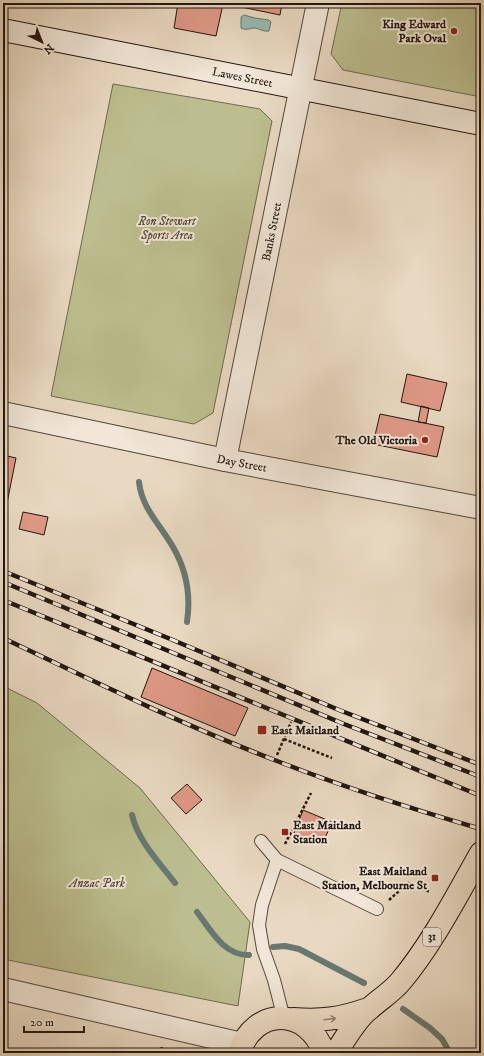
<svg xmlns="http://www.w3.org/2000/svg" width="484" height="1056" viewBox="0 0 484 1056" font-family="'IM FELL DW Pica',serif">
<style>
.green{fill:#bcbe8f;stroke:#6e6a50}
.water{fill:#97bab1;stroke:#687871}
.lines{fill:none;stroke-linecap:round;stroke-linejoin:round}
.stream{stroke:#687871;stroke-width:6}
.building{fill:#df9987;stroke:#211610}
.service-casing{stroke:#53473c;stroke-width:14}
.minor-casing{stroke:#53473c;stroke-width:24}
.secondary-casing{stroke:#211610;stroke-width:24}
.primary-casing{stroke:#211610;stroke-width:24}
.path{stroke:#211610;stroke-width:2.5;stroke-dasharray:3 2;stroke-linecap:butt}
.service{stroke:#f1e6d7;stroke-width:12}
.minor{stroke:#f1e6d7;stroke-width:22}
.secondary{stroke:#f1e6d7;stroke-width:22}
.primary{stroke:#e9d9c2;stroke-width:22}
.rail-casing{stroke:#211610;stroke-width:4.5}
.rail{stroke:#f1e6d7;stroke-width:3;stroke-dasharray:9;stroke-linecap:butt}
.oneway{stroke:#8f8172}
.poi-dot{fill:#8f2418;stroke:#f1e6d7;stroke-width:1.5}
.labels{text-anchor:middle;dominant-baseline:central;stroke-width:4;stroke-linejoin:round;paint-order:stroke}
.shield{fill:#f1e6d7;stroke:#5f544c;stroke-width:1}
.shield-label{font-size:11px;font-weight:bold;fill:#211610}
.poi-label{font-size:12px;font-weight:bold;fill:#211610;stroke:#f1e6d7;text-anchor:end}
.street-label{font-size:12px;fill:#211610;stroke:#f1e6d7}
.park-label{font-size:12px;font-style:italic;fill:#504836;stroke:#f1e6d7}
</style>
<rect width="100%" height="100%" fill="#e9d9c2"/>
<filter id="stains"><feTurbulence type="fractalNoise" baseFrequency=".005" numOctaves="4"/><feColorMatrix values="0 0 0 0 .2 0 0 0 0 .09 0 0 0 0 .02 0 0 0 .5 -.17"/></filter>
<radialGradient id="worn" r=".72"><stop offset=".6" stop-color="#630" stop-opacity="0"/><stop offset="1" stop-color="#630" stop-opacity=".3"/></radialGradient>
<!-- green -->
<path class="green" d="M342,3H481V97L343,70L331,54Z
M113,84L260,109L272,121L213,413L194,424L51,396Z
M3,686L37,703L140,788L250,922L238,1006L3,959Z"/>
<!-- water -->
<path class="water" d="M244,15L255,18L269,20L271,22L269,31C264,32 260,29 255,28C249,28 246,31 241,28V17Z"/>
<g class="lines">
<!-- stream -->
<path class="stream" d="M139,482C142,509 160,524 173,547C187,571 191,595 187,622
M132,815C138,841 159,862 175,883
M197,912C210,929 224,956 249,955
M273,947L285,946L299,949L364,983
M403,1009L430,1028L442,1039L450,1053"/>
</g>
<!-- building -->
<path class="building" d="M178,3L223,4L216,36L174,28Z
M222,3H282L280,15Z
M407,374L447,383L440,411L401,402Z
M421,406L429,408L426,423L418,422Z
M380,414L444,427L437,457L373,444Z
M3,455L16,458L5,513H3Z
M23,512L48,517L44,535L19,529Z
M152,668L248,708L235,736L141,697Z
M187,784L202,800L186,814L171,798Z
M303,810L332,822L322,845L294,833Z
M162,1047L166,1053H153Z"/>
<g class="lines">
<!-- service casing -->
<g class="service-casing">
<path id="service" d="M261,841L277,860L377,909
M277,860L262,905L259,925L263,949L274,980L284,1019"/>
</g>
<!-- minor casing -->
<g class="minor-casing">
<g id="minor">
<path id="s1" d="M3,413L225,460L481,508"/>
<path id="s2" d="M225,460L318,3"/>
<path d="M3,989L242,1044"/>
</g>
</g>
<!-- secondary casing -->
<g class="secondary-casing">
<g id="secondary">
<path id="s3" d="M3,30L481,124"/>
</g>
</g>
<!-- primary casing -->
<g class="primary-casing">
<path id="primary" d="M293,1019C322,1021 339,1019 368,1009
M239,1053C254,1006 308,1007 324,1053
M336,1053C344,1040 357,1018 369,1009C380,999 392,992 401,981C432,944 457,895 481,853"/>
</g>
<!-- path -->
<path class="path" d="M284,739L332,758
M277,755L291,722
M285,844L311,793
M389,900L408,883L430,892"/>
<!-- service -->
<use href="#service" class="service"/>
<!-- minor -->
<use href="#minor" class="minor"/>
<!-- secondary -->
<use href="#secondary" class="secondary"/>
<!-- primary -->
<use href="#primary" class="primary"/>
<!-- rail casing -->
<g class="rail-casing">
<path id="rail" d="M3,571L168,638L339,710L481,765
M3,582L344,724L481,777
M3,600L481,796
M3,638C93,681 183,725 277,761C343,787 412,809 481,829"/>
</g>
<!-- rail -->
<use href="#rail" class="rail"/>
</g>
<!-- one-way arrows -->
<defs><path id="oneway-shaft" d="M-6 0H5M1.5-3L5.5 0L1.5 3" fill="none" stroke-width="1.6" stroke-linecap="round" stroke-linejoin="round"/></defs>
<use class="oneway" href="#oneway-shaft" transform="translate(330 1019) rotate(-7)"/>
<!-- markers -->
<g class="poi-dot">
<circle cx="454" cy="31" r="4"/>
<circle cx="425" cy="440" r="4"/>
<rect x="257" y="725" width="10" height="10" rx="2"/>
<rect x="281" y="828" width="8" height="8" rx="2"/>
<rect x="431" y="874" width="8" height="8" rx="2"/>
</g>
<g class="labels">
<!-- shield labels -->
<rect class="shield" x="423" y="928" width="18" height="18" rx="3"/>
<g class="shield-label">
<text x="432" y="937">31</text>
</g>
<!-- poi labels -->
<g class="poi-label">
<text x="446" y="24">King Edward<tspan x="446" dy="14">Park Oval</tspan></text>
<text x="417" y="440">The Old Victoria</text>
<text x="271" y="730" text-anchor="start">East Maitland</text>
<text x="293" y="825" text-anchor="start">East Maitland<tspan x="293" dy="14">Station</tspan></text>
<text x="427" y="871">East Maitland<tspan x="427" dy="14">Station, Melbourne St</tspan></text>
</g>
<!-- street labels -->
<g class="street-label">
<text stroke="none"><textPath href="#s3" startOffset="244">Lawes Street</textPath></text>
<text stroke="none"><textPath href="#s2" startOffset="233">Banks Street</textPath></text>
<text stroke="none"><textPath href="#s1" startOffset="244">Day Street</textPath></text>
</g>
<!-- park labels -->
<g class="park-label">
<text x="167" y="221">Ron Stewart<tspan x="167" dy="14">Sports Area</tspan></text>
<text x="97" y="883">Anzac Park</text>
</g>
</g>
<!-- margin -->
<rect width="484" height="1056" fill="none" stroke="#e9d9c2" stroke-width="16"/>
<rect x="4" y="4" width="476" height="1048" fill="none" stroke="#211610" stroke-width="2"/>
<rect x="8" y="8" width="468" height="1040" fill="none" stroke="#211610"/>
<!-- north arrow -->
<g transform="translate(42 42) rotate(137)" stroke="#f1e6d7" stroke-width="3" paint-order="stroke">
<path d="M0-3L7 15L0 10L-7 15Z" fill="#211610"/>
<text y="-6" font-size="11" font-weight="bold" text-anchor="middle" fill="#211610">N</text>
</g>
<!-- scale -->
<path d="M24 1026v6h60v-6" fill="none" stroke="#211610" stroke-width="2"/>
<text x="30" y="1026" font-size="12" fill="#211610" stroke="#f1e6d7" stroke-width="3" paint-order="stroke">20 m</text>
<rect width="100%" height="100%" filter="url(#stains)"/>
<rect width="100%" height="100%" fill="url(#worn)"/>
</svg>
